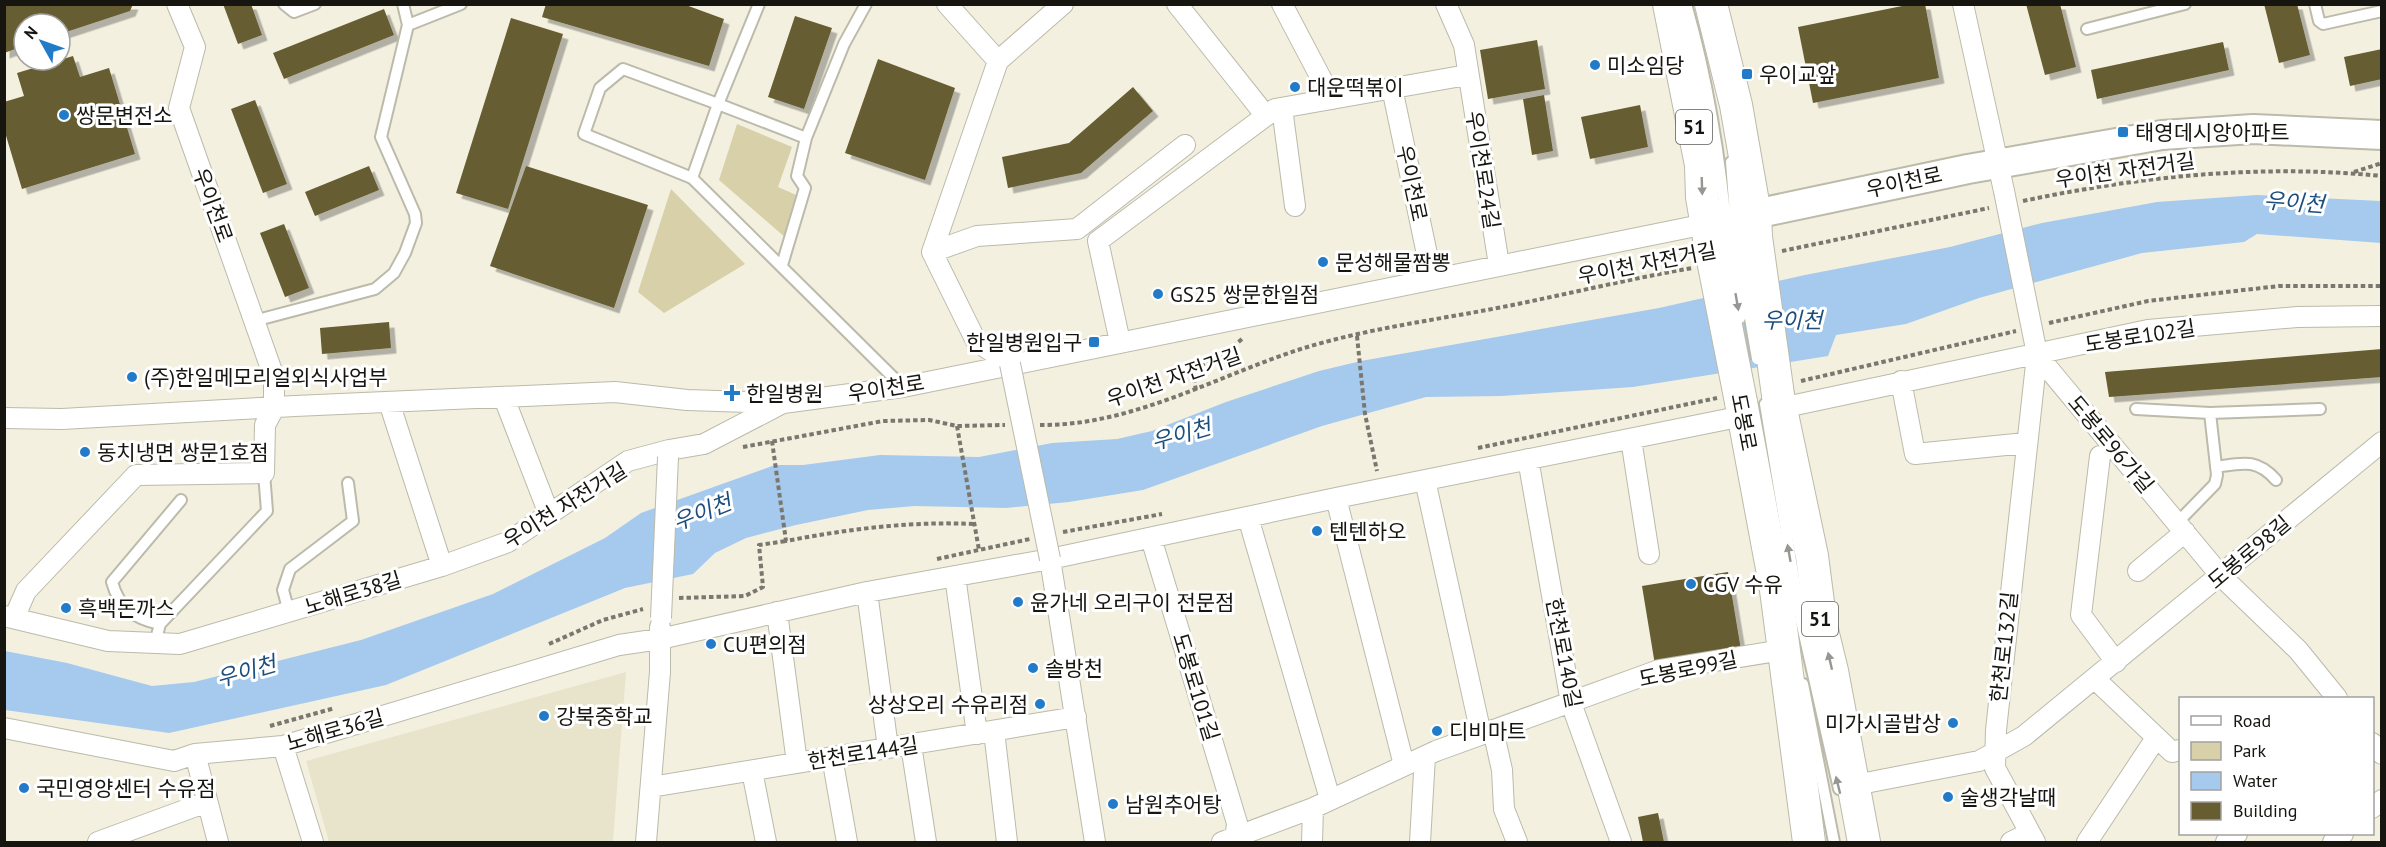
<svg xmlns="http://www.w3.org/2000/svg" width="2386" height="847" viewBox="0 0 2386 847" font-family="'PT Sans','Noto Sans KR',sans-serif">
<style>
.built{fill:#e8e4cc}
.green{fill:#d7d0a8}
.water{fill:#a6c9ee}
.building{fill:#665d31;filter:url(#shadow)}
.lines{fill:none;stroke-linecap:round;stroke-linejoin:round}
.lane-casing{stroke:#bcbaaa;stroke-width:14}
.street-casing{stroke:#bcbaaa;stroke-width:22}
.secondary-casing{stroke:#bcbaaa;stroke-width:32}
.primary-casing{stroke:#bcbaaa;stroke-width:34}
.path{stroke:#7a786e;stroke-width:4;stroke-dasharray:4.5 3;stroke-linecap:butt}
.lane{stroke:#fff;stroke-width:10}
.street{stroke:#fff;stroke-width:20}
.secondary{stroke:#fff;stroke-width:28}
.primary{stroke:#fff;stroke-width:32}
.lane-bridge-casing{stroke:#bcbaaa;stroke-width:14;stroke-linecap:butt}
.street-bridge-casing{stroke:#bcbaaa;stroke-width:22;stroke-linecap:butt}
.primary-bridge-casing{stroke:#bcbaaa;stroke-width:34;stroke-linecap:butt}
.lane-bridge{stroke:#fff;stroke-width:10}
.street-bridge{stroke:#fff;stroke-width:20}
.primary-bridge{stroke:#fff;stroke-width:32}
.oneway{fill:#969693}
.poi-dot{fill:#227bc8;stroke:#fff;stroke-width:2}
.labels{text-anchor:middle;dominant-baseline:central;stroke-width:6;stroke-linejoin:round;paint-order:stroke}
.shield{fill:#fff;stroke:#5c5b57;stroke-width:1.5}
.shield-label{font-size:20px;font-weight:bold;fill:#16150f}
.poi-label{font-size:21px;fill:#16150f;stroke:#fff;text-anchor:start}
.street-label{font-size:21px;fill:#16150f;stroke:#fff}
.water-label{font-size:22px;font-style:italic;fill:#1c4e7d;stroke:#fff}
</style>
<defs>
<filter id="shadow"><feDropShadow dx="5.5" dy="5.5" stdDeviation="0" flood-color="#0004"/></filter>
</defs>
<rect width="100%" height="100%" fill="#f3f0e0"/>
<!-- built -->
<path class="built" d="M626,672L613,842H329L306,761Z"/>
<!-- green -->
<path class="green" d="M737,124L792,147L778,187L803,198L786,238L719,180Z
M671,189L745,264L664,313L638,292Z"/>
<!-- water -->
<path class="water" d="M2257,195L2381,201V243L2257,234L2244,242L2142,253L1979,298L1906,324L1836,335L1828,356L1633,387L1502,396L1426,397L1322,426L1143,490L1069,502L1006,508L915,506L868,510L796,525L746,538L715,553L693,574L625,588L386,685L169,733L5,710V651L67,663L152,686L194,682L361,640L493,594L605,538L641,513L775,465H803L880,455L979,457L1052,443L1117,439L1152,431L1226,402L1319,371L1361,361L1659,308L1805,275L1950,247L2042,223L2157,202Z"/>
<!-- building -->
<path class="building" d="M4,4H133L130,11L60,34V24H24V46L4,53Z
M223,4H251L262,35L238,44Z
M546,4H683L724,19L709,66L542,17Z
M1912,4H1925L1939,78L1813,103L1798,27Z
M2026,4H2060L2076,67L2045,75Z
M2264,4H2297L2310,55L2279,63Z
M384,9L394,35L284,79L273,53Z
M795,16L832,28L804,109L768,97Z
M511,18L563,34L508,209L456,193Z
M1537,40L1545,89L1488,99L1480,50Z
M2223,42L2229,70L2097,99L2091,70Z
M2382,49V79L2350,86L2344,57Z
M73,56L80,77L109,68L135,154L22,189L4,129V102L24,96L17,73Z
M878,59L955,88L925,180L845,153Z
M1133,87L1153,111L1081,173L1008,188L1002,157L1069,143Z
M1544,95L1553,151L1532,155L1523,99Z
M255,100L287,184L263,193L231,109Z
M1640,105L1648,147L1590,159L1581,117Z
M369,166L379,190L315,216L305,192Z
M526,166L648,205L614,308L490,266Z
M284,224L309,288L285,297L260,233Z
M389,322L391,348L322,354L320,328Z
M2382,349V377L2109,397L2105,372Z
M1728,572L1741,650L1655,665L1642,586Z
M1658,813L1664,842H1643L1638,817Z"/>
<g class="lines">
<!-- lane casing -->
<g class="lane-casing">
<path id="lane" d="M284,4L294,12L315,4
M759,4L718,104L806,138L797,176L805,188L782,265
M1686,4C1709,84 1721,162 1728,245
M2315,4L2319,21L2323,24L2382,11
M408,25L461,4
M2087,29L2185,4
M806,138L844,44L866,4
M1731,162L1737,242
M692,178L718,104L623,69L600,88L584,134L692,178L903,387
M254,321L375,289L394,273L405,253L416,223L415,214L381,137L408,25L403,4
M1765,404L1801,621L1839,789
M2136,409L2210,413L2217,475L2215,484L2177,523
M2210,413L2320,409
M2216,467C2242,463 2257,458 2276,480
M289,612L283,590L290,569L353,521L348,483
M160,624C135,619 119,608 112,582L181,500
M155,643L160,624L267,511L264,473
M1803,684L1834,842"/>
</g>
<!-- street casing -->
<g class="street-casing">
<path id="street" d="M947,4L998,61L932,252L976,341L1010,364
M1177,4L1266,116
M1282,4L1332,99
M1446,4L1464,45L1499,265
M1963,4L2004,191
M998,61L1063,4
M1392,88L1432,278
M1282,108L1295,206
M932,252L977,236L1077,229L1185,145
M1120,342L1098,241L1275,109L1467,75
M2037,355L2221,576L2298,650L2337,698
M1901,381L1915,454L2026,443
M504,398L549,514
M389,402L442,566
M1781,408L2148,330L2297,317L2382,316
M4,418L62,419L295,406L615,392L687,400L783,403L903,387L1755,214
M1631,439L1649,554
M2100,456L2081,615L2116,662
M668,457L669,450L704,444L781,404
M1528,459L1571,703L1621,842
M1425,480L1481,734
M1336,498L1404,765
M1248,517L1330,799
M1151,538L1237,823L1235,842
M1050,559L1095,842
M2138,571L2185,532
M955,576L977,734
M867,592L888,748
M777,612L797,763
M4,616L108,641L180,644L442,566L508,542L628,461L669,450
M14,618L26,591L136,475L264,473L265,425L274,408V377L179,108L195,47L177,4
M2095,679L2172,752L2180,750
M4,728L174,761L195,754L283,746L619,645L660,639L867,592L1050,559L1336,498L1743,416
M1493,730L1502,770L1504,809L1517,842
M994,731L1007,842
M2372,743L2382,754
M911,745L926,842
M283,746L313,842
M195,754L218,842
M832,757L847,842
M752,771L766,842
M1855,785L1979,761L2024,736L2382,442
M651,787L1076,717
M2372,808L2382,800
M98,842L207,802
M646,842L660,672V627
M1222,842L1313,808L1436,751L1659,670L1783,650
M1312,842L1313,808
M1420,842L1425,756
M2011,842L2029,833
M2035,842L1995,768L1996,730L2037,355L2035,345
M2087,842L2156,738
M2226,842L2237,834
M2333,842L2343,834"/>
</g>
<!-- secondary casing -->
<g class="secondary-casing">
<path id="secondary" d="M1755,214L1968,169L2162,135L2253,129L2382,135"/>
</g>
<!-- primary casing -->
<g class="primary-casing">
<path id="primary" d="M1669,4L1701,165L1702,197L1711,250
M1711,4L1736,105L1755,214L1756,237
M1778,395L1812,556L1821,626L1832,671L1864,842
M1741,402L1776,590L1809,842"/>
</g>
<!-- path -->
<path class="path" d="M2354,172L2382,163
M2023,201C2141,176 2261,164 2382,176
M1782,251L1989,208
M2049,323L2148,301L2279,286H2382
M1357,336L1365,414L1377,471
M1801,381L2016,331
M1196,390L1192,370L1228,351L1243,338
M1040,425C1133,426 1218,375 1304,348C1363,330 1427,321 1487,310C1556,297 1623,280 1692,268
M957,426L979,550
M772,441L786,541C849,529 911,521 975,524
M743,447L883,421L929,420L957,426L1005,425
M1478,448L1717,398
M1063,532L1162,514
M937,559L1030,539
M679,598L745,596L763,587L759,545L786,541
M549,644L603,620L643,609
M270,726L335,708"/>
<!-- lane -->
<use href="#lane" class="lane"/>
<!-- street -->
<use href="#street" class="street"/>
<!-- secondary -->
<use href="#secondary" class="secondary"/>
<!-- primary -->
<use href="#primary" class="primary"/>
<!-- lane-bridge casing -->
<g class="lane-bridge-casing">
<path id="lane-bridge" d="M1737,242L1757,359
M1728,245L1740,318"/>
</g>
<!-- street-bridge casing -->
<g class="street-bridge-casing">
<path id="street-bridge" d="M2004,191L2035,344
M1010,364L1050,559
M661,618L668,457"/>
</g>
<!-- primary-bridge casing -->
<g class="primary-bridge-casing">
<path id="primary-bridge" d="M1756,237L1778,395
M1711,250L1741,402"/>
</g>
<!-- lane-bridge -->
<use href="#lane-bridge" class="lane-bridge"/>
<!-- street-bridge -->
<use href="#street-bridge" class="street-bridge"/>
<!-- primary-bridge -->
<use href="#primary-bridge" class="primary-bridge"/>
</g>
<!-- one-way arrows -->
<defs><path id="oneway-solid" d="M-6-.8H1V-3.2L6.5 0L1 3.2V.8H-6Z" transform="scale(1.5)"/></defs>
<g class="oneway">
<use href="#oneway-solid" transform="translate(1702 186) rotate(88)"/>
<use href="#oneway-solid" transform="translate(1737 302) rotate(80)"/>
<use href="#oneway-solid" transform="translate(1789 553) rotate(-100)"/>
<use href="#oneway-solid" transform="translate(1830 661) rotate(-103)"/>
<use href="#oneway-solid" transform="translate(1838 785) rotate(-104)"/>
</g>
<!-- markers -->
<g class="poi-dot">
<circle cx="1595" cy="65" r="6"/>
<rect x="1741" y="68" width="12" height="12" rx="3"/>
<circle cx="1295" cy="87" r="6"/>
<circle cx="64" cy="115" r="6"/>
<rect x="2117" y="126" width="12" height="12" rx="3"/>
<circle cx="1323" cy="262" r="6"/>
<circle cx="1158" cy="294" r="6"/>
<rect x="1088" y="336" width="12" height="12" rx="3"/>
<circle cx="132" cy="377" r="6"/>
<path d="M729 384h6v6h6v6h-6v6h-6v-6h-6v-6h6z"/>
<circle cx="85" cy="452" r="6"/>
<circle cx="1317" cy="531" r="6"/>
<circle cx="1691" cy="584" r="6"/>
<circle cx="1018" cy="602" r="6"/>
<circle cx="66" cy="608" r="6"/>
<circle cx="711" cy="644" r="6"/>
<circle cx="1033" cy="668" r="6"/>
<circle cx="1040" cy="704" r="6"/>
<circle cx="544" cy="716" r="6"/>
<circle cx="1953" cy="723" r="6"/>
<circle cx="1437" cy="731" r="6"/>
<circle cx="24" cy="788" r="6"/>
<circle cx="1948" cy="797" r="6"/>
<circle cx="1113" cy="804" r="6"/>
</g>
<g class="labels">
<!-- shield labels -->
<g class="shield">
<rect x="1676" y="110" width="36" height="34" rx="4.5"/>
<rect x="1802" y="602" width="36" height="34" rx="4.5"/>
</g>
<g class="shield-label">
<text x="1694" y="127">51</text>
<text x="1820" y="619">51</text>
</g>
<!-- poi labels -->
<g class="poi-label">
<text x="1607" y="65">미소임당</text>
<text x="1759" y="74">우이교앞</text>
<text x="1307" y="87">대운떡볶이</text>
<text x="76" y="115">쌍문변전소</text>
<text x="2135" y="132">태영데시앙아파트</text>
<text x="1335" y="262">문성해물짬뽕</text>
<text x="1170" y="294">GS25 쌍문한일점</text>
<text x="1082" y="342" text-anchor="end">한일병원입구</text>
<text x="144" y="377">(주)한일메모리얼외식사업부</text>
<text x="746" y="393">한일병원</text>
<text x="97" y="452">동치냉면 쌍문1호점</text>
<text x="1329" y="531">텐텐하오</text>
<text x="1703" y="584">CGV 수유</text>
<text x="1030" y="602">윤가네 오리구이 전문점</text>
<text x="78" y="608">흑백돈까스</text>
<text x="723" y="644">CU편의점</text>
<text x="1045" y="668">솔방천</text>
<text x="1028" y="704" text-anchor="end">상상오리 수유리점</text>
<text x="556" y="716">강북중학교</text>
<text x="1941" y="723" text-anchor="end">미가시골밥상</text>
<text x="1449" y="731">디비마트</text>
<text x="36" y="788">국민영양센터 수유점</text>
<text x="1960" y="797">술생각날때</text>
<text x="1125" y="804">남원추어탕</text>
</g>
<!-- street labels -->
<g class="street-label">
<text transform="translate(1483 170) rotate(81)">우이천로24길</text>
<text transform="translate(2125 170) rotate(-8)">우이천 자전거길</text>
<text transform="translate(1904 182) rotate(-12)">우이천로</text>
<text transform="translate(1412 183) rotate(78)">우이천로</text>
<text transform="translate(213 205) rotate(70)">우이천로</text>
<text transform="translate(1647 263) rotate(-11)">우이천 자전거길</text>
<text transform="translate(2140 336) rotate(-9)">도봉로102길</text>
<text transform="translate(1174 377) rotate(-19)">우이천 자전거길</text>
<text transform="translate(886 388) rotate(-9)">우이천로</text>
<text transform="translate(1744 422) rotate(79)">도봉로</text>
<text transform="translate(2111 444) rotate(50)">도봉로96가길</text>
<text transform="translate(565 505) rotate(-32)">우이천 자전거길</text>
<text transform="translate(2249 552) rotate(-40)">도봉로98길</text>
<text transform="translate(353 593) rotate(-17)">노해로38길</text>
<text transform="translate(2004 647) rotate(-84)">한천로132길</text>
<text transform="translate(1564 653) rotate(79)">한천로140길</text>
<text transform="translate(1688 669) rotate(-12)">도봉로99길</text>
<text transform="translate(1196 687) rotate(73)">도봉로101길</text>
<text transform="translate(335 730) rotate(-16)">노해로36길</text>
<text transform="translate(863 753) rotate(-9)">한천로144길</text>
</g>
<!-- water labels -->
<g class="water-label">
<text transform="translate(2294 202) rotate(4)">우이천</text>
<text x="1792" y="320">우이천</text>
<text transform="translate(1181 434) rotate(-16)">우이천</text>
<text transform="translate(702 512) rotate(-22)">우이천</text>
<text transform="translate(246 671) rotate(-16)">우이천</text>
</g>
</g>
<!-- border -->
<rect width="2386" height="847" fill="none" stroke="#16150f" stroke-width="12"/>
<!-- legend -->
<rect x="2179" y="697" width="195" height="138" fill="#ffffff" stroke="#a2a19f" stroke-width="1.5"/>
<rect x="2191" y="716" width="30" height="9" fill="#ffffff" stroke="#a2a19f" stroke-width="1.5"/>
<text x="2233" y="727" font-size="18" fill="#16150f">Road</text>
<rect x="2191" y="742" width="30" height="18" fill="#d7d0a8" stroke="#a2a19f" stroke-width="1.5"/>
<text x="2233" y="757" font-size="18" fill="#16150f">Park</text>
<rect x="2191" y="772" width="30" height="18" fill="#a6c9ee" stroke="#a2a19f" stroke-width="1.5"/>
<text x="2233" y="787" font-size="18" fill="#16150f">Water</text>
<rect x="2191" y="802" width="30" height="18" fill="#665d31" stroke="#a2a19f" stroke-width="1.5"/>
<text x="2233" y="817" font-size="18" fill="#16150f">Building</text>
<!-- north arrow -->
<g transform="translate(42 42) rotate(310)"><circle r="28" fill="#ffffff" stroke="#a2a19f" stroke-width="1.5"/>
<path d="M0-4.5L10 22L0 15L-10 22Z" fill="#227bc8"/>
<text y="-9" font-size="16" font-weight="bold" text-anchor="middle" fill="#16150f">N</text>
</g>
</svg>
